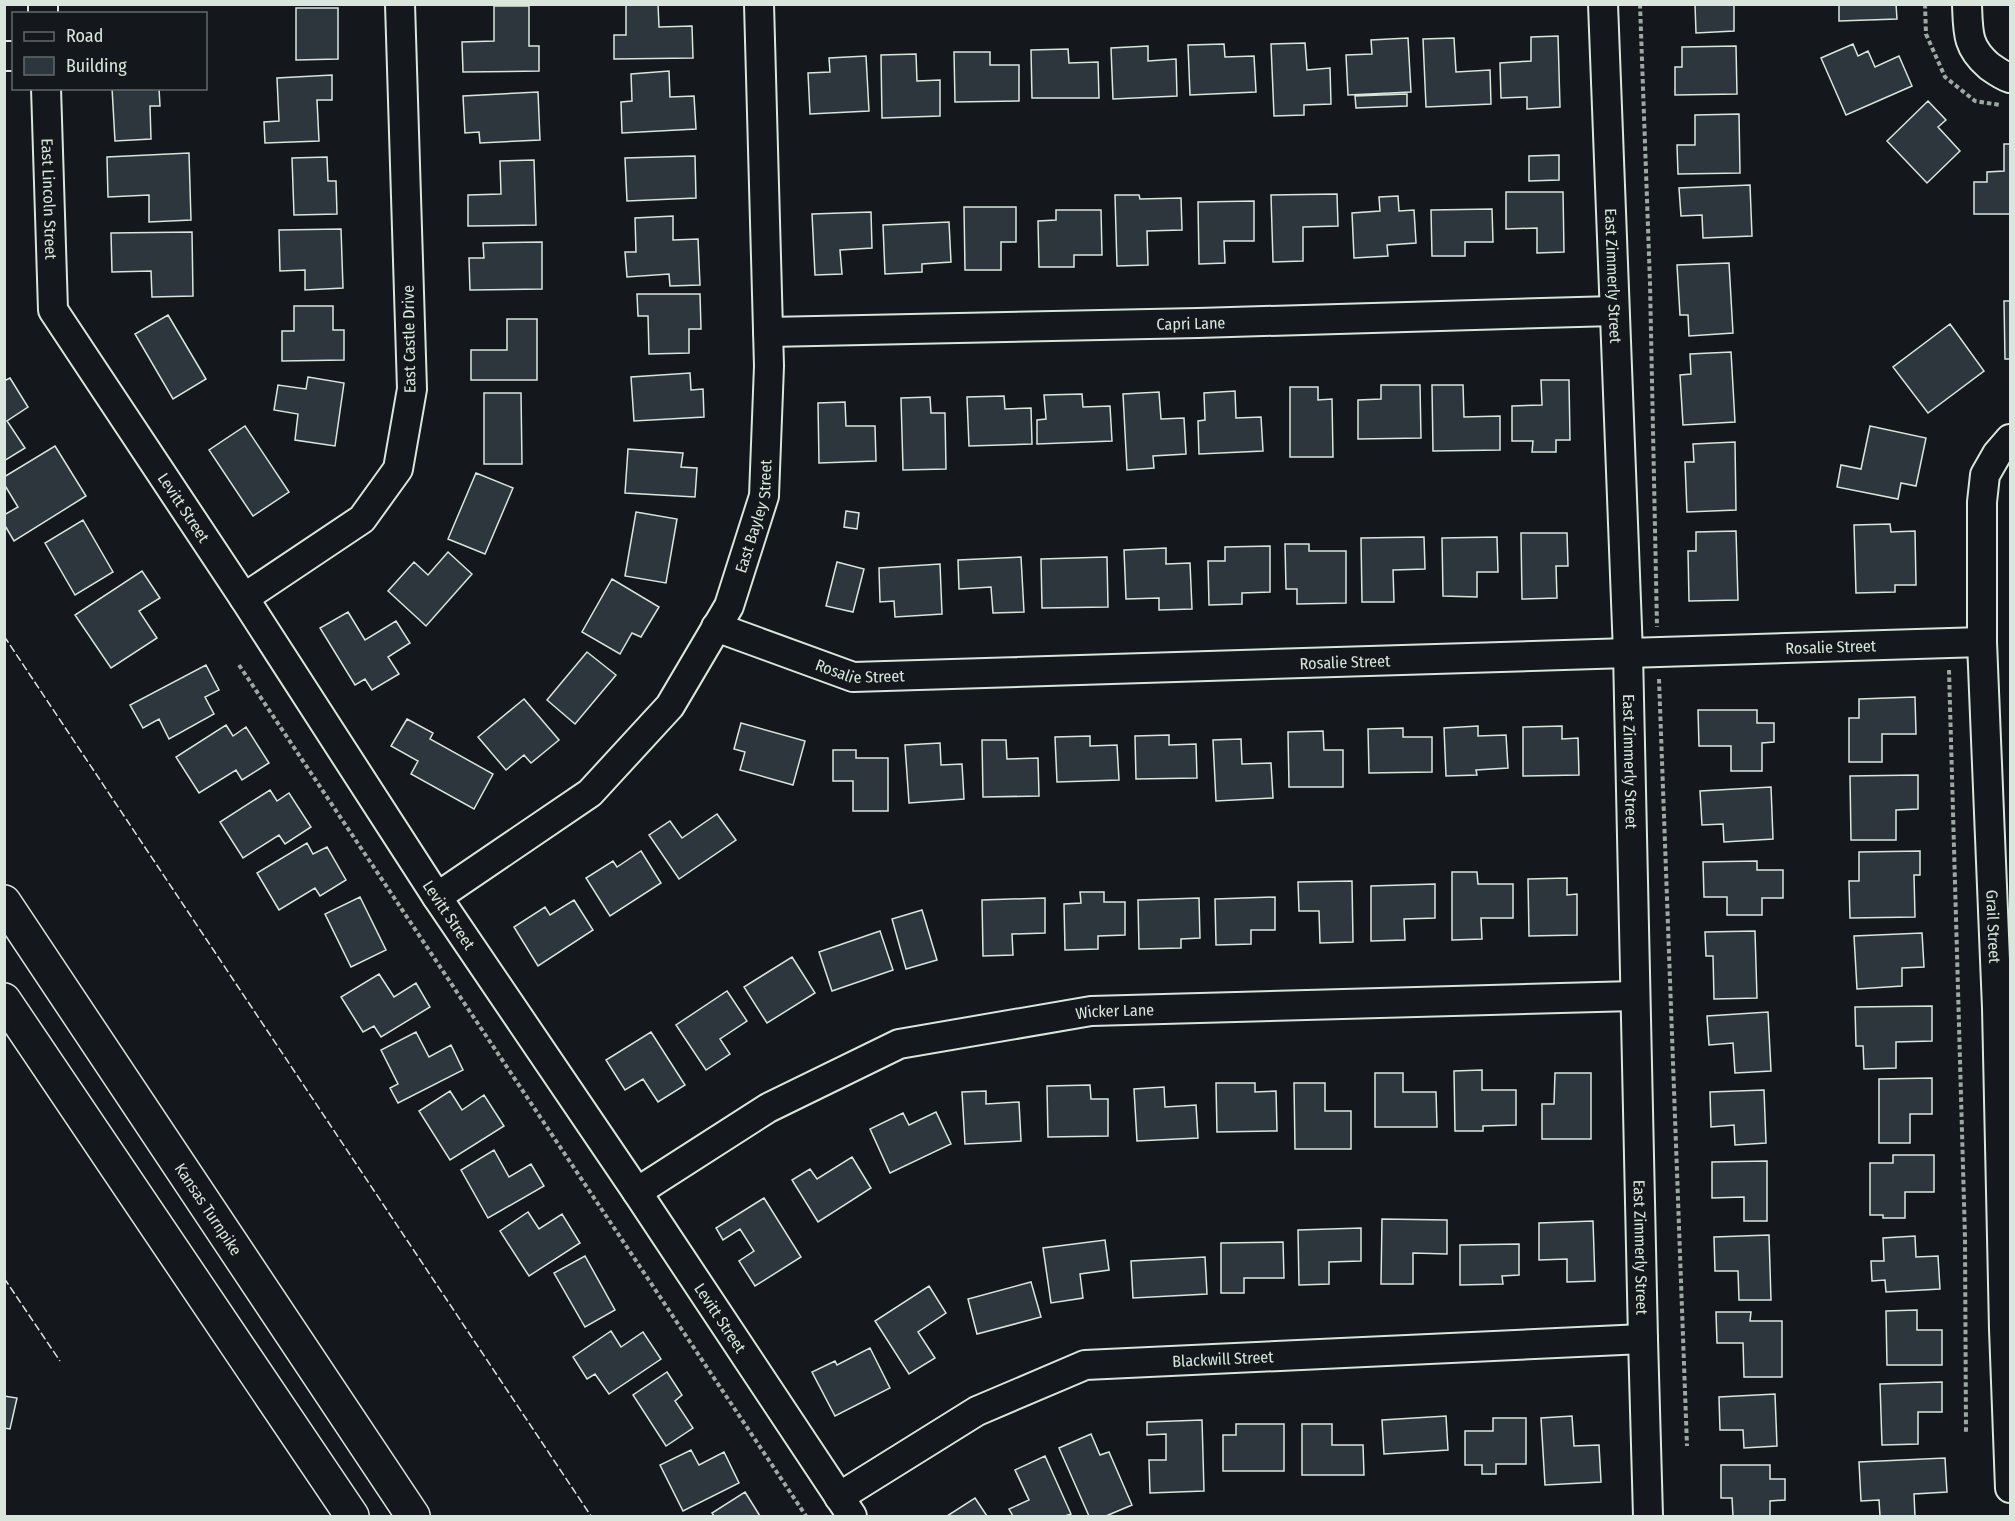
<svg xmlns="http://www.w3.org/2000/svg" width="2015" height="1521" viewBox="0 0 2015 1521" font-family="'Fira Sans Condensed',sans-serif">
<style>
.building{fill:#2c363c;stroke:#d8e6dc;stroke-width:1.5}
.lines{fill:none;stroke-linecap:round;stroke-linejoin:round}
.minor-casing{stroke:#d8e6dc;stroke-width:32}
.highway-casing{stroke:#d8e6dc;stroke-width:36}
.path{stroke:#9da8a2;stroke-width:4;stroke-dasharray:4.5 3;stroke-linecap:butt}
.minor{stroke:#14181c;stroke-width:28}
.highway{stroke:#14181c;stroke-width:33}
.fence{stroke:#d8e6dc;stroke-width:1.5;stroke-dasharray:8 3;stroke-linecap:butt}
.labels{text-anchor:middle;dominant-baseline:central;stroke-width:4.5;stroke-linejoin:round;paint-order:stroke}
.street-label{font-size:16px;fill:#d8e6dc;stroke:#14181c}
</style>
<rect width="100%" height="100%" fill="#14181c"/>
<!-- building -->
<path class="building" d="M626,4H658L659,27L692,26L693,58L614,59V35H626Z
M1695,4H1734V31L1696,33Z
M1839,4H1896L1897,19L1839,21Z
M494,6H529V46H539V71L463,72L462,42L494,41Z
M296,8H338V59L296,60Z
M1558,36L1560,107L1527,109V97L1501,98L1500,63L1531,61V37Z
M1408,38L1411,92L1348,95L1346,55L1372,54L1371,40Z
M1454,38L1456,72L1490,70L1491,104L1426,107L1423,39Z
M1305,43L1307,70L1330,68L1331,104L1304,105V115L1274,116L1271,44Z
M1224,44L1225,57L1254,56L1256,92L1190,95L1188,45Z
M1853,44L1858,56L1868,51L1875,67L1899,56L1912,86L1846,115L1821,58Z
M1148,46V61L1176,59L1177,96L1113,99L1111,48Z
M1736,46L1737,94L1675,95V67H1682V47Z
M1068,49L1069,63L1098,62L1099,98H1032L1031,50Z
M954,52H990V65H1019V101L955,102Z
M916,54L917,81L940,80V116L882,118L881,55Z
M866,56L869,111L810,114L808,73L830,72L829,58Z
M669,71L670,97L694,96L696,129L622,133L621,102L632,101L631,74Z
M332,75V100H317L319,141L265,143L264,122L279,121L277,78Z
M112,88H159L160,106H150L151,139L115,141Z
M538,92L540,140L480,143L479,132L465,133L463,96Z
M1407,94V106L1356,108L1355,96Z
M1928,101L1946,120L1938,127L1960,151L1927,183L1887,141Z
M1739,114L1740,173L1678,174L1677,145H1695V115Z
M2004,144H2010V214H1974V182H1987V172L2004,171Z
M189,153L191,220L149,222V195L108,197L107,157Z
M1559,155V180L1529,181V156Z
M695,156L696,198L627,201L625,158Z
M327,157L328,181H336L337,214L294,215L292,158Z
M534,160L536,225L468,226V195L501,194L500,161Z
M1750,185L1752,236L1703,238L1702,215L1681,216L1679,188Z
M1506,192H1563L1564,252L1537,253V228L1506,229Z
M1337,194L1338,226L1303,227V261L1273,262L1271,195Z
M1115,195H1139L1140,199L1181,198L1182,230L1147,231L1148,265L1117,266Z
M1398,196L1399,211L1414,210L1416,243L1387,245L1388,256L1354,258L1352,213L1380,211L1379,197Z
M1254,201V241H1224L1225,263L1199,264L1198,202Z
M964,207H1016V242H1001V270H965Z
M1492,209L1493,242H1465V256H1432L1431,210Z
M1056,210H1101L1102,255H1074V267H1039L1038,221L1056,220Z
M871,212L872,248L840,250L842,274L815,275L812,214Z
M673,216V240L698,239L700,285L670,286L669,274L627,277L625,252H636L635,218Z
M949,222L951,262L922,264V272L885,274L883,225Z
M341,229L343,288L305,290V270L280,271L279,230Z
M192,232L193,296L152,297L151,271L112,272L111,233Z
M542,242V289L470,290L469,258H484L483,243Z
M1729,263L1733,333L1689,336L1688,315H1680L1677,265Z
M637,294H700L701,329H689V353L649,354L648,316H638Z
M2004,301H2010V359H2005Z
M294,306H333V330H344V360L282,361V331H294Z
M168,315L206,379L173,399L135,334Z
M507,319H537V380H471V350H507Z
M1950,324L1984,371L1928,413L1893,367Z
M1731,352L1735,422L1683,425L1680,375L1691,374L1690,354Z
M690,373L691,390L703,389L704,417L634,421L631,377Z
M308,377L344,383L335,446L295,440L298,414L274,410L278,385L306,389Z
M10,378L28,407L7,421L25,448L4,461V381Z
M1541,380H1569L1570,440H1556V452H1532L1533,441H1512V406L1542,405Z
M1381,385H1420L1421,438L1358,439V400L1381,399Z
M1432,385H1463L1464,417L1500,416V450L1433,451Z
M1290,387H1318V400L1332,399L1333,457H1290Z
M1235,391L1236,418L1261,417L1263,451L1199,454L1198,421L1205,420L1204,393Z
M1159,392L1161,419L1184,418L1186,454L1153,456L1154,468L1127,470L1123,394Z
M484,393H521L522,464H484Z
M1082,394L1083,407L1110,406L1112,441L1037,444V420L1046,419L1044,395Z
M1004,396L1005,409L1031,408L1032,444L969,446L967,397Z
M930,397L931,413H945L946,469L903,470L901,398Z
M845,402L846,426H875L876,461L819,463L818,403Z
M245,426L289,492L253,516L209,450Z
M1870,426L1926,438L1916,486L1901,483L1898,499L1837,487L1841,465L1861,469Z
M1735,442L1736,510L1687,512L1685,462H1694L1693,444Z
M55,446L86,496L14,541L4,524V515L18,507L4,484V477Z
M628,449L683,453L681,467L697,468L695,497L625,493Z
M476,473L513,488L485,554L448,539Z
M846,511L859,513L857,529L844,527Z
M636,512L677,519L666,583L625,576Z
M83,520L113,572L75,595L45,543Z
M1890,524L1891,532L1915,531L1916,585H1895V592L1856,593L1854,525Z
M1736,531L1738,600L1689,601L1688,551H1696V532Z
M1521,533H1567L1568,566H1556L1557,598L1522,599Z
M1424,537L1425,569L1393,570L1394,602H1362L1361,538Z
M1497,537L1498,572H1477V597L1443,596L1442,538Z
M1285,544H1309V551H1346V603L1297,604V589H1286Z
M1270,546V592L1242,593V604L1209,605L1208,561H1225V547Z
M1166,548V564L1190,563L1192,609L1159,610V598L1126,599L1124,550Z
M448,552L472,574L426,626L388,591L414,562L428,575Z
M1021,557L1024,612L993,613L991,587L959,589L958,560Z
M1107,557L1108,607L1042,608L1041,559Z
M837,562L864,569L853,612L826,606Z
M940,564L942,614L895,617L894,601L880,602L879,568Z
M142,571L160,598L139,611L157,638L111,668L75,615Z
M612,579L659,607L641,637L632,633L620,654L582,632Z
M348,612L365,640L396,621L410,643L388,657L399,674L372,690L365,679L355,685L320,628Z
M587,652L616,675L575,724L547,700Z
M206,665L219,690L205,697L214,714L169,739L159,719L143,728L130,705Z
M1915,697L1916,734H1882V762H1849V718H1859V699Z
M524,699L559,740L531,763L524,755L506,770L478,737Z
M1698,710H1757V723H1774V742L1762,743V771H1731V746H1699Z
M407,719L433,733L430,739L493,774L474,809L411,774L418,761L391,746Z
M741,723L805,741L793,785L740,770L745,752L734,749Z
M226,725L233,736L246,727L269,763L242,780L236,770L199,793L176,757Z
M1478,726V736L1506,735L1508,768L1476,770L1477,775L1446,776L1444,728Z
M1562,726V739L1578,738L1579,775L1523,776V727Z
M1403,728V737H1432V772L1369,773L1368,729Z
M1323,731L1324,750H1343V787H1289L1288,732Z
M1169,735V745L1196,744L1197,778L1136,779L1135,736Z
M1090,736V746L1117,745L1119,780L1057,782L1055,737Z
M1241,739L1242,764L1271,763L1273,798L1216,801L1213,740Z
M982,740H1006L1007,759L1038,758L1039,796L983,797Z
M940,743L941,765L962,764L964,799L909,803L905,745Z
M833,750H856V758H888V811H853V781H833Z
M1918,775V809L1896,810V840H1851L1850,776Z
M1771,787L1773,839L1724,842L1723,824L1702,825L1700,791Z
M270,790L277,801L289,793L311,827L285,844L279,835L243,858L220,822Z
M717,814L736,840L679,879L649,835L670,821L682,838Z
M307,843L313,854L327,847L346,880L320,896L315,888L279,910L257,873Z
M641,851L661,883L610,916L586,878L613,861L617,867Z
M1920,851V875H1914L1915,917L1850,918L1849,881H1859V852Z
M1757,861V870H1783V898H1762V915H1727V897H1704L1703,862Z
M1452,872H1477L1478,884H1513V918H1481L1482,939L1452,940Z
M1567,878V895L1577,894V935L1529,936L1528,879Z
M1352,881L1353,942L1320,943L1319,911H1299L1298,882Z
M1435,884V918L1404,919L1405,940L1371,941V886Z
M1080,892H1104V902H1125V935L1098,936V949L1065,950L1064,904L1081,903Z
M360,897L386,950L351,967L325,914Z
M1275,897V930H1251V944L1216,945L1215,899Z
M1045,898V933L1012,934L1013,955L983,956L982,900Z
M1199,898L1200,938L1181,939V948L1139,949L1138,900Z
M574,900L593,930L538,966L514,927L545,907L550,915Z
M922,910L937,960L906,969L892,919Z
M880,931L893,970L832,991L819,952Z
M1755,931L1757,998L1714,999L1713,956H1706L1705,932Z
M1922,933L1924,967L1902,968V986L1857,989L1854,936Z
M792,957L815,993L767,1023L744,987Z
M379,974L394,997L416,983L430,1007L381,1037L374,1026L363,1032L341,997Z
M727,991L747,1021L720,1039L730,1054L706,1070L676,1025Z
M1932,1006V1041L1896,1042V1068L1864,1069L1863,1046H1856L1855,1007Z
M1768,1012L1771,1071L1735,1073L1733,1043L1709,1045L1707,1016Z
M416,1032L429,1057L451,1045L463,1070L398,1103L390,1088L398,1084L381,1050Z
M651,1032L685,1085L658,1102L643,1079L625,1090L606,1060Z
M1482,1070V1090H1516V1125L1483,1126V1131H1455L1454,1071Z
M1375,1073H1403V1092H1436L1437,1127H1375Z
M1555,1073H1591V1139H1542V1104H1554Z
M1932,1078V1114H1910V1143H1879V1079Z
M1216,1083H1255V1092L1276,1091L1277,1131L1217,1132Z
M1294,1083H1325V1111H1351V1149H1295Z
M1090,1085L1091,1099H1108V1136L1048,1137L1047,1086Z
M1164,1087L1165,1107L1196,1105L1198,1138L1137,1141L1134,1089Z
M1764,1090L1766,1143L1735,1145L1734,1125L1711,1127L1710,1092Z
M450,1091L462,1110L484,1095L504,1126L450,1160L419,1111Z
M986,1091V1104L1019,1102L1021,1141L965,1144L962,1092Z
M936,1112L951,1144L890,1173L870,1129L903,1113L909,1125Z
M494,1150L509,1177L531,1164L544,1186L488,1218L461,1170Z
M1893,1155H1934V1192H1905V1218H1883V1215H1870V1163H1893Z
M852,1157L871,1188L818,1222L792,1180L810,1169L817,1179Z
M1767,1161V1221H1744V1197L1712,1198V1162Z
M764,1198L801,1257L755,1286L739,1261L754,1251L740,1229L723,1240L716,1228Z
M528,1212L539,1229L562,1214L580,1243L529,1276L500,1231Z
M1382,1219L1447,1220V1254L1413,1253V1284H1381Z
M1593,1221L1595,1281L1567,1282V1259L1539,1260V1223Z
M1361,1228V1261L1329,1262V1284L1299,1285L1298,1230Z
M1769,1235L1771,1300H1739L1738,1271H1715L1714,1237Z
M1915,1236L1916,1257L1938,1256L1940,1289L1886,1292L1885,1280L1872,1281L1871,1261H1884L1883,1238Z
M1105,1240L1109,1270L1080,1274L1083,1298L1051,1303L1043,1248Z
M1283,1242L1284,1278H1244V1293H1221V1243Z
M1519,1244V1275L1502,1276L1503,1284L1460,1285V1245Z
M585,1256L615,1310L585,1327L554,1273Z
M1205,1257L1207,1294L1133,1298L1131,1261Z
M1031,1282L1041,1317L977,1334L968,1299Z
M929,1286L946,1313L918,1332L935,1358L909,1374L875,1321Z
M1917,1310V1330H1942V1365H1887L1886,1311Z
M1716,1312H1751L1750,1321H1782V1377H1744L1743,1343H1717Z
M611,1331L621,1347L643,1332L661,1359L609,1394L595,1374L587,1379L573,1357Z
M870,1348L890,1388L835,1416L812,1372L835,1361L837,1365Z
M667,1372L682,1395L675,1401L693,1428L666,1446L633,1395Z
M1942,1382V1412H1918V1444L1882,1445L1880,1384Z
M1775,1394L1777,1446L1744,1448L1743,1430H1720L1719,1397Z
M4,1396L17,1398L10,1429L4,1428Z
M1446,1416L1448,1450L1384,1454L1382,1420Z
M1572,1416L1574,1446L1599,1445L1601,1482L1545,1485L1541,1418Z
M1493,1418H1526V1464H1496V1474H1482V1465H1465V1431H1493Z
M1202,1420L1204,1491L1150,1493L1149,1460H1166V1434L1147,1435V1422Z
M1236,1424H1284V1471H1223V1435H1236Z
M1302,1424H1332V1445H1363L1364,1475H1302Z
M1091,1434L1100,1455L1109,1452L1132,1505L1106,1516H1089L1059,1448Z
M691,1450L699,1465L724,1452L739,1483L683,1511L660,1465Z
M1045,1456L1071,1514L1065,1516H1013L1009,1509L1029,1500L1015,1470Z
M1945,1458L1947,1492L1914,1494L1915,1516H1880L1879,1500L1861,1501L1859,1462Z
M1721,1465H1770V1479H1785V1500L1770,1501V1516H1733L1732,1498H1721Z
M745,1492L760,1516H714L712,1513Z
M975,1498L987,1516H947Z"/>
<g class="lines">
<!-- minor casing -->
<g class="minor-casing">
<g id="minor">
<path d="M43,4V14"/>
<path id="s1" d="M1603,4L1628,653L1643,1339L1648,1516"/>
<path d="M1967,4C1968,33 1967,47 1989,66C1996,71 2003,76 2010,78"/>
<path d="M4,56H14"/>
<path id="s2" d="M46,88L53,310L244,598L437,897L637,1192L852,1516"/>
<path id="s3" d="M768,332L1198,323L1614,311"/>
<path id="s4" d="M2010,439L1997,454L1985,475L1982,502V642L1997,1008L2004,1329L2010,1488"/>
<path d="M244,598L362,519L398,469L412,389L400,4"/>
<path id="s5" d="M716,627L853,677L1982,642"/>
<path id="s6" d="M437,897L590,793L670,706L729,606L764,496L769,366L759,4"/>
<path id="s7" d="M637,1192L768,1108L899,1044L1091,1011L1634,996"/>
<path id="s8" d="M839,1497L977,1411L1085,1365L1643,1339"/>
</g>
</g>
<!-- highway casing -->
<g class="highway-casing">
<g id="highway">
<path id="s9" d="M4,902L413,1516"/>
<path d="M4,1000L352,1516"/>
</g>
</g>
<!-- path -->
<path class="path" d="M1640,4L1650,283L1657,627
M1925,4L1926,34L1945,77L1975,101L2000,105
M239,665L806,1516
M1949,670L1965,1238L1966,1433
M1659,679L1687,1446"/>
<!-- minor -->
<use href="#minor" class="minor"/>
<!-- highway -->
<use href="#highway" class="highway"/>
<!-- fence -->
<path class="fence" d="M4,636L591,1516
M4,1278L60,1361"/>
</g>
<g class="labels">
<!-- street labels -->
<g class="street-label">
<text stroke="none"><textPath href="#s2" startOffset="111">East Lincoln Street</textPath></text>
<text stroke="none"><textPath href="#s1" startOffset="272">East Zimmerly Street</textPath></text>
<text stroke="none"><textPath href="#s3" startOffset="423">Capri Lane</textPath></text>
<text transform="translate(409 339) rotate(-91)">East Castle Drive</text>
<text stroke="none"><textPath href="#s2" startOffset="459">Levitt Street</textPath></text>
<text stroke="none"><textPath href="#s6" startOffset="513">East Bayley Street</textPath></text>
<text stroke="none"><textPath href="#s5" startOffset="1124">Rosalie Street</textPath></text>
<text stroke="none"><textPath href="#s5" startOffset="638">Rosalie Street</textPath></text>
<text stroke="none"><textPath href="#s5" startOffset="152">Rosalie Street</textPath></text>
<text stroke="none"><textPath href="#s1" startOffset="758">East Zimmerly Street</textPath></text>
<text stroke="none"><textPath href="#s2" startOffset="945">Levitt Street</textPath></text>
<text stroke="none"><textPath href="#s4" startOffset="496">Grail Street</textPath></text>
<text stroke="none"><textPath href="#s7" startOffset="520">Wicker Lane</textPath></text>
<text stroke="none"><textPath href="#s9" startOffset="369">Kansas Turnpike</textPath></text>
<text stroke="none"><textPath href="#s1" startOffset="1244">East Zimmerly Street</textPath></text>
<text stroke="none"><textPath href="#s2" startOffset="1431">Levitt Street</textPath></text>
<text stroke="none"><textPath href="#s8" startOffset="418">Blackwill Street</textPath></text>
</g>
</g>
<!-- border -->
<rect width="2015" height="1521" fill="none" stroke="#d8e6dc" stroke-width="12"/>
<!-- legend -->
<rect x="12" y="12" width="195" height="78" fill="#14181c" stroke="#626a69" stroke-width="1.5"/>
<rect x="24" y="32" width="30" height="9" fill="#14181c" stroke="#626a69" stroke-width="1.5"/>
<text x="66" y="42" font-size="18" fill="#d8e6dc">Road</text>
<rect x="24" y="57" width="30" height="18" fill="#2c363c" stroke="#626a69" stroke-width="1.5"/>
<text x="66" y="72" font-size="18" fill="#d8e6dc">Building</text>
</svg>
